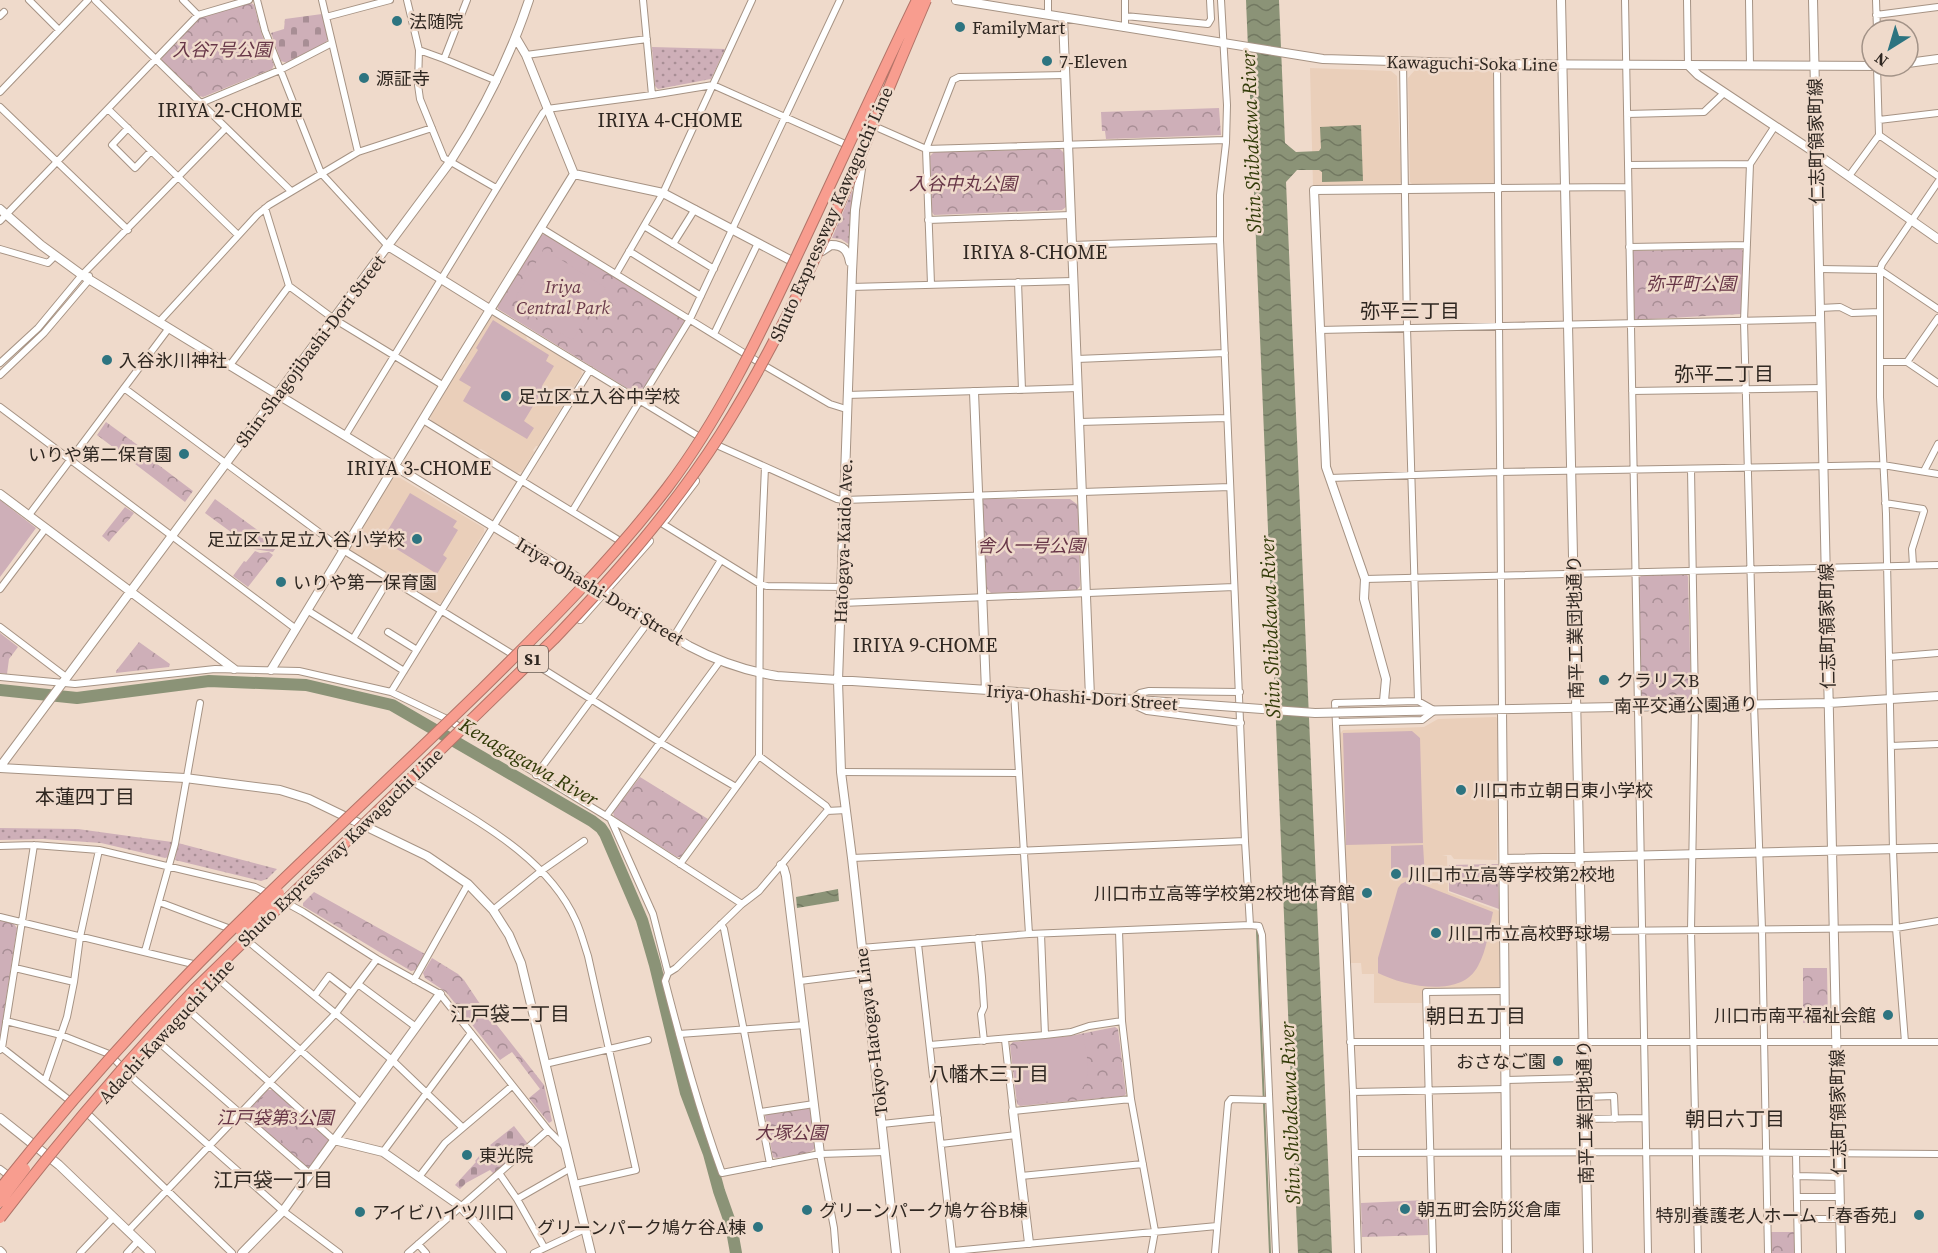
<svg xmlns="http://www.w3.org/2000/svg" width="1938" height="1253" viewBox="0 0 1938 1253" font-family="'Source Serif 4','Noto Sans JP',serif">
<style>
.built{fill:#eacfba}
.grass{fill:url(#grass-dots)}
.forest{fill:url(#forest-crowns)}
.cemetery{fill:url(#cemetery-stones)}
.pitch{fill:#ceafb8}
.water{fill:url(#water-waves)}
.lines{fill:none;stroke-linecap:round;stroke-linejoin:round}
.stream{stroke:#8b9377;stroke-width:2}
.river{stroke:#8b9377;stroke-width:12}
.street-casing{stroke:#a69384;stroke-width:8}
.secondary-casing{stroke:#a69384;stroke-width:10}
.street{stroke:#fff;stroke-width:6}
.secondary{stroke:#fff;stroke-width:8}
.secondary-bridge-casing{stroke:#a69384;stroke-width:10;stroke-linecap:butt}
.highway-bridge-casing{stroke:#b27468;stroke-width:12;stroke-linecap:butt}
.secondary-bridge{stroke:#fff;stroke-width:8}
.highway-bridge{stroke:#f89d8f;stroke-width:10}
.poi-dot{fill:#2d7480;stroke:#efdacb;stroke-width:2}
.labels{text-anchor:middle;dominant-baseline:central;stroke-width:5;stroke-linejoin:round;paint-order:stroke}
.shield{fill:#efdacb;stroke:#695d54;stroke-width:1.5}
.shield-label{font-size:16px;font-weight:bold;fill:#2f2721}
.poi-label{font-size:18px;fill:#2f2721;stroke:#efdacb;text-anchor:start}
.park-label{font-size:18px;font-style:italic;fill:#673647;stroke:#efdacb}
.street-label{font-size:18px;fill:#2f2721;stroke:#efdacb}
.neighbourhood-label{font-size:20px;fill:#2f2721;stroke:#efdacb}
.water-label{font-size:20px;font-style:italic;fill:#323b08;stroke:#efdacb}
</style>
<defs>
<pattern id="grass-dots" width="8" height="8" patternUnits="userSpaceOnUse" patternTransform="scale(1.5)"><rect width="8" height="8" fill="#ceafb8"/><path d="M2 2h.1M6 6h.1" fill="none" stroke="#a88e95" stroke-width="1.8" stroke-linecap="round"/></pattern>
<pattern id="forest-crowns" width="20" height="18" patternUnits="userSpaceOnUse" patternTransform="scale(1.5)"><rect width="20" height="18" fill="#ceafb8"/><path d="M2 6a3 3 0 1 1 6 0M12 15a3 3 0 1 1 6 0" fill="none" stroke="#a88e95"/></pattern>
<pattern id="cemetery-stones" width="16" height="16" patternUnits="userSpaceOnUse" patternTransform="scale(1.5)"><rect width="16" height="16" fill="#ceafb8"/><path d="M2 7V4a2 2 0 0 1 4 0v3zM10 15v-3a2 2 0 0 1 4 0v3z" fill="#a88e95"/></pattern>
<pattern id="water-waves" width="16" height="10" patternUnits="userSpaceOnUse" patternTransform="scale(1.5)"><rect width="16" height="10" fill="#8b9377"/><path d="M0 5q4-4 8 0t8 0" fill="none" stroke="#727861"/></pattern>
</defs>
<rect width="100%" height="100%" fill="#efdacb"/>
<!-- built -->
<path class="built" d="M1310,68L1391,71L1397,76L1401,182L1398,185L1313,186Z
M1415,70L1491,71L1493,74L1494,183L1492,185H1413L1410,182L1408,78Z
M495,316L526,336L527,339L531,342L534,341L581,369L582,374L538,446H536L533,450L534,452L522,472L517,473L488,456L487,453L481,449L478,450L455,436L451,431H449L432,422L430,417L461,366L465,363V359L491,317Z
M397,476L484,528V532L441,603H437L350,550V547L393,477Z
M1496,717L1498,719L1497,860L1454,859L1451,855H1442L1447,856L1448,892L1499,911V987L1497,990H1422V1003H1374V974H1362L1361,963H1349L1340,734L1343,730L1424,727L1438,719Z"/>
<!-- grass -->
<path class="grass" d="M652,47L725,49L711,79L658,89L655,86Z
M852,191L854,192L850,245L841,239L832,238Z
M0,828L78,829L172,842L169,857L165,858L101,843L43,839L0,840Z
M178,843L277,869L267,879L261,881L175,860Z"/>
<!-- forest -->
<path class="forest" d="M250,2L254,5L262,35L274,65L272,69L203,97L199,96L162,61V56L200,17Z
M1219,108L1221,135L1106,139L1105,131H1102L1101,112Z
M1060,149L1064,153L1066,207L1062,210L934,215L932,212L930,156L934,152Z
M545,234L684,319L685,322L641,393H635L498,309L497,306L541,235Z
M1741,248L1744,252L1741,314L1633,320L1632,251Z
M106,422L139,446L140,451L193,491L185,502L97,435Z
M215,499L278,545L273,552L254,549L205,513Z
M984,499H1070L1078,505L1080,586L1077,590L991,593L986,588L982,501Z
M125,507L134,513C126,524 117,531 109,542L102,536Z
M255,551L260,553L269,552L273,555L248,587L233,576L244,561L246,562Z
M1687,574L1688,577L1691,695L1689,699L1643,700L1640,696L1638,579L1642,575Z
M0,633L18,647L9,659L7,674L0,673Z
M139,642L170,664L169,667L116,673V671Z
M640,777L708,819L681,857H677L614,817L613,812Z
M1498,864L1499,909L1449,891V865Z
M314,892L425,954L416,970L411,971L303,906V903Z
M0,920L13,923L17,928L0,1038Z
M432,958L458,974L464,980L478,1001L544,1085L552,1121L549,1123L529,1098L540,1089L512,1052L500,1060L446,992L425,978L423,973Z
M1803,968H1827L1828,1023H1803Z
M1115,1027L1118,1029L1126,1094L1124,1096L1020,1106L1017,1104L1010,1045L1013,1042L1070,1036Z
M267,1090H273L328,1138V1143L310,1167L306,1168L247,1116V1112Z
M807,1108L810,1109L815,1148C806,1157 788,1156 776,1158L773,1157L765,1115L767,1113Z
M1427,1200L1428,1235L1362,1237L1361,1203Z
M1771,1232H1795L1796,1253H1771Z"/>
<!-- cemetery -->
<path class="cemetery" d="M322,14L328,39L326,42L287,63L281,61L271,33L284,29L285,19Z
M514,1126L528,1144L494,1174L490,1170L466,1183L460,1189L455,1185L476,1162L475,1161L485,1149Z"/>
<!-- pitch -->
<path class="pitch" d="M544,249L606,288L572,340L519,307L516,296Z
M493,320L549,355L546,361L554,366L542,386L544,388L524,421L534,428L527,439L463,401L471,387L459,380L478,350L476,348Z
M410,493L457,521L453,527L458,530L443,555L447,558L437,574L382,540Z
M0,500L36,528L0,577Z
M1412,731L1420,738L1423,843L1346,845L1343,733Z
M1423,845L1425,877L1391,878V846Z
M1407,881H1413L1493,912C1489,929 1487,950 1478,966C1461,999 1404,986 1378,973V958L1398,888L1401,884Z
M1083,1035C1087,1058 1094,1079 1076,1096L1066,1097L1063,1100L1027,1104L1018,1096C1015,1075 1007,1056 1025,1041Z
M272,1091L301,1117L279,1143L248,1116V1114L268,1092Z"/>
<!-- water -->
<path class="water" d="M1246,0H1279L1285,143L1296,152L1319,151L1321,148L1320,127L1361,125L1363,181L1322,182V172L1319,170H1297L1286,182L1332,1253H1298Z
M838,889L839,901L797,908L796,897Z"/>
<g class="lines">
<!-- stream -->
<path class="stream" d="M1257,931L1270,1253"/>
<!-- river -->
<path class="river" d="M0,690L77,698L209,681L306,685L392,705L592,821L601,828L605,834L642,920L655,965L686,1093L709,1154L719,1191L731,1225L736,1253"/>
<!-- street casing -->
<g class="street-casing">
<path id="street" d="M29,0L59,30
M95,0L291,191
M183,0L198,15L249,0
M257,0L265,31L321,173L388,246
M322,0L358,152
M407,0L419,50L418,85L420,99L444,158L496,188
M643,0L652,95
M1221,0L1227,105L1226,143L1220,195V240L1245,841L1250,925L1259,926L1262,935L1276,1253
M1625,0L1648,1253
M1687,0L1688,65
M1749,0L1750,65
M1876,0L1877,30
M1048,15V0
M1876,15L1938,7
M0,16L4,12
M1125,16L1208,24L1211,19L1210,0
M326,17L390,0
M1125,28V0
M419,50L444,59L497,81
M526,55L647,39
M444,59L467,0
M1403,62L1407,328L1418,701
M1497,64L1502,709
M0,92L88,0
M201,103L280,70L332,43
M0,107L128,230
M108,109L238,235
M1627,114L1704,112L1724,93
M1879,120L1938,113
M876,127L926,149L1226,140
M128,128L112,145L135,168L151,151
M1879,135L1938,176
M1628,165L1750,164
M1849,176L1879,135L1877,66
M1499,188L1628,187
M265,208L289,286L334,319L444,386
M928,220L1071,215
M0,221L198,15
M644,226L714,269
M541,228L765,366L830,404L846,409
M673,244L695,209
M1072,245L1220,240
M1629,247L1747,245
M0,249L48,263L55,256
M629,251L701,296
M1820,269L1880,270L1938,309
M616,274L663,193L752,0
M1018,282L1022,390
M931,284L926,149L953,80L959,77L1065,75
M851,287L1073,281
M1820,308L1840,307L1852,313L1880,312
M491,310L698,436
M159,322L257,215L269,205L358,152L432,128
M1319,330L1821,319
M714,334L758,243
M1077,359L1225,353
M1880,362H1907L1938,383
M1907,362L1938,318
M0,363L38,328L82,275L226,128
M230,365L289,286
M0,375L44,333L89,280V276
M124,388L343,550L512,654
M1632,391L1822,388
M847,395L1078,388
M0,407L296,629
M423,420L620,541
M1079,422L1227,418
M345,436L543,113L547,109L652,95L713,85L845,144
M719,446L837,499L844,500L1230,487
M1691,469L1695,705L1691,930L1698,1253
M1924,471L1938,444
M1330,478L1499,472L1883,465L1938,474
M1885,503L1923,509L1924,511L1912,549L1913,565
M573,510L690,319L840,0
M29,515L169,328
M663,524L760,584L767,586L842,587
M1365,579L1938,565
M0,589L46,528
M842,603L1234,587
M307,610L404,671
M0,627L66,677
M388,632L417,650
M674,636L721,560
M353,639L389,579
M1889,657L1938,653
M535,664L661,743L736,787
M0,677L75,684L215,669L299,671L391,692L445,718L611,819L742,904
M391,692L590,370
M1014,692L1029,934
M1240,692L1149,691L1140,693L1131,700L1136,706L1147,711L1241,723
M1336,722L1422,720L1434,711
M1891,746L1938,744
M759,756L826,806L829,811
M841,772L1019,773
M536,775L649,621
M413,782C471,818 547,855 576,921C581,932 584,944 588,956L636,1170L575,1184
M606,816L720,661
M611,820L653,914L668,973L665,981C682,1046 699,1110 722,1173L820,1154L885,1152
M0,846L34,845L99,850L255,887L269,894
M852,858L1245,841
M680,864L759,756L760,584L765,467
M283,901L303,912L377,959L440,994L548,1130L565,1147
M159,902L228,928
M493,910L541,871L584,841
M0,917L193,964
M721,924L724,929L770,1164
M1119,931L1122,1021L1131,1099L1155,1231L1151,1253
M1505,932L1896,928L1938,921
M1041,934L1045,1035
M978,938L982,977L984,1007L981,1014L984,1041
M249,942L392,1060L462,1127
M918,944L953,1253
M861,948L1029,934L1250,925
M145,951L175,844L200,703
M15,968L74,982
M668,973L676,968L742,904L759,891L827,811L846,810
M215,976L361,1103
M414,980L468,884
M800,981L864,973
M358,984L416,1027
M315,995L329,976L351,993
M185,1007L334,1140
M6,1021L61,1035L109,1054L136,1081L283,1211L339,1253
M679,1034L805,1025
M155,1039L310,1174
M1005,1040L1013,1111L1131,1099
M1350,1042H1938
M1905,1042L1896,928L1893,850L1886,514L1880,397V270L1882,264L1938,182
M930,1045L1045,1035L1071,1032L1089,1026L1122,1021
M1,1047L69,1100
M0,1050L2,1048L34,845
M545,1064L648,1040
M1506,1080L1584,1078
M45,1081L67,1017L74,982L80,937L99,850
M1353,1092L1506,1089
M1585,1097L1614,1096L1615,1119
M761,1112L814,1104
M89,1115L232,1253
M1585,1119L1645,1118
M882,1124L938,1118
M941,1144L1016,1135
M383,1152L471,1033
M1355,1153L1696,1152L1938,1154
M820,1154L834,1228L836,1253
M1796,1154L1798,1253
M0,1169L8,1175
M499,1173L517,1199L544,1247
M1021,1176L1143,1164
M1796,1176L1840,1177
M419,1177L445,1143L512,1086
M1797,1197H1840
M517,1199L571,1168
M1798,1219H1840
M128,1231L336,1013L377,959
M418,1244L426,1253
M953,1251L1217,1226
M80,1253L114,1217
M127,1253L138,1241
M408,1253L548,1130
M534,1253L585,1229
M1215,1253L1228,1103L1231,1099L1268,1100
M1358,1253L1353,1092L1335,703L1418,701L1434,710
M1433,1253L1426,992L1505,991
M1768,1253L1762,929L1754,704L1744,321L1750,164L1775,126"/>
</g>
<!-- secondary casing -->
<g class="secondary-casing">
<path id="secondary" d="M956,0L1323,59L1497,64L1688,65L1698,75L1817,154L1938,239
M1561,0L1588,1253
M1813,0L1841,1253
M1063,18L1090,697
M1908,63L1938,59
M1688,65L1885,66
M862,162L855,210L852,272L838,681L841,772L852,858L896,1253
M574,174L663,193L792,261
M0,209L41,245L82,275L689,646C717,661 746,671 777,676L1152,701
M388,246L491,310
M822,251L831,245C844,245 848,251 850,262
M974,392L986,690
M0,494L234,669
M666,519L695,481
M580,619L649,541
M271,670L462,355L574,174L526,55L516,38
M1384,701L1386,679L1364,599L1365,579L1326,467L1314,190L1499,188
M1502,709L1507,1253
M1405,711L1829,703L1938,696
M0,767L450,162C483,111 510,58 529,0
M0,768L185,778L280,790L309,799L427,856L468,884L493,910L509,935L521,963L591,1253
M1504,859L1938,848
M781,865L784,869L786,876L820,1154
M1013,1111L1029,1243
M0,1118L59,1165L151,1253
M334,1140L383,1152L460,1206L502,1253
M0,1251L2,1253
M242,1253L283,1211L440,994"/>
</g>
<!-- street -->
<use href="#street" class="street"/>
<!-- secondary -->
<use href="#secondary" class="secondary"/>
<!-- secondary-bridge casing -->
<g class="secondary-bridge-casing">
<path id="secondary-bridge" d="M1152,701L1315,713L1405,711"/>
</g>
<!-- highway-bridge casing -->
<g class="highway-bridge-casing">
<path id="highway-bridge" d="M241,931L279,893
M0,1189C80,1088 168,991 261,901C334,830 408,761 481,690C547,625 611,561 667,488C719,419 757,341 794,262C835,175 875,87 917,0
M0,1202L25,1169
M0,1218C61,1139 126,1062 195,989L554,639C615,575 672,510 720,435C806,299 863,147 926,0"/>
</g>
<!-- secondary-bridge -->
<use href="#secondary-bridge" class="secondary-bridge"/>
<!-- highway-bridge -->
<use href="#highway-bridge" class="highway-bridge"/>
</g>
<!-- markers -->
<g class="poi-dot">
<circle cx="397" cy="21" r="6"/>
<circle cx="960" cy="27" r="6"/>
<circle cx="1047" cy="61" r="6"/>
<circle cx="364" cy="78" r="6"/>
<circle cx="107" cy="360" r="6"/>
<circle cx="506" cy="396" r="6"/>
<circle cx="184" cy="454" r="6"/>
<circle cx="417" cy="539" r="6"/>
<circle cx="281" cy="582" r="6"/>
<circle cx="1604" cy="680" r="6"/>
<circle cx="1461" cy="790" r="6"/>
<circle cx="1396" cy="874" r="6"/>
<circle cx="1367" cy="893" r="6"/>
<circle cx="1436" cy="933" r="6"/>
<circle cx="1888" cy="1015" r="6"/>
<circle cx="1558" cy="1061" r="6"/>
<circle cx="467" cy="1155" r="6"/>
<circle cx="1405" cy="1209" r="6"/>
<circle cx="807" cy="1210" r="6"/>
<circle cx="360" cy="1212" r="6"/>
<circle cx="1919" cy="1215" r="6"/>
<circle cx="758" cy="1227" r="6"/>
</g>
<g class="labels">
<!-- shield labels -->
<rect class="shield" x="518" y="646" width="30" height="26" rx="4.5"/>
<g class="shield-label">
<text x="533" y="659">S1</text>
</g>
<!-- poi labels -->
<g class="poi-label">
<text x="409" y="21">法随院</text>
<text x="972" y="27">FamilyMart</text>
<text x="1059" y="61">7-Eleven</text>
<text x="376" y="78">源証寺</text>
<text x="119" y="360">入谷氷川神社</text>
<text x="518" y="396">足立区立入谷中学校</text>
<text x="172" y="454" text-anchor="end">いりや第二保育園</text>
<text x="405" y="539" text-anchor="end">足立区立足立入谷小学校</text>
<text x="293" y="582">いりや第一保育園</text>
<text x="1616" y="680">クラリスB</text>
<text x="1473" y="790">川口市立朝日東小学校</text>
<text x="1408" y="874">川口市立高等学校第2校地</text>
<text x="1355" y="893" text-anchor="end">川口市立高等学校第2校地体育館</text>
<text x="1448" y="933">川口市立高校野球場</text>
<text x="1876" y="1015" text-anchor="end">川口市南平福祉会館</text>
<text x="1546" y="1061" text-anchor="end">おさなご園</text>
<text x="479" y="1155">東光院</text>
<text x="1417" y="1209">朝五町会防災倉庫</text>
<text x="819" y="1210">グリーンパーク鳩ケ谷B棟</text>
<text x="372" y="1212">アイビハイツ川口</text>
<text x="1907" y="1215" text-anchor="end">特別養護老人ホーム「春香苑」</text>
<text x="746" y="1227" text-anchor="end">グリーンパーク鳩ケ谷A棟</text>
</g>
<!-- park labels -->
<g class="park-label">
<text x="222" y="49">入谷7号公園</text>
<text x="963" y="183">入谷中丸公園</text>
<text x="1691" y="283">弥平町公園</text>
<text x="563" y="286">Iriya<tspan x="563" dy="21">Central Park</tspan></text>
<text x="1031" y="545">舎人一号公園</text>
<text x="275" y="1117">江戸袋第3公園</text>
<text x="791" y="1132">大塚公園</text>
</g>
<!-- street labels -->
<g class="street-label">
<text transform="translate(1472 63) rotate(1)">Kawaguchi-Soka Line</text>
<text transform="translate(1816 141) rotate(-91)">仁志町領家町線</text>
<text transform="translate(831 214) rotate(-66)">Shuto Expressway Kawaguchi Line</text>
<text transform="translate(310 351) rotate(-53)">Shin-Shagojibashi-Dori Street</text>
<text transform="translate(843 541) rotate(-88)">Hatogaya-Kaido Ave.</text>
<text transform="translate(600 591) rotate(31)">Iriya-Ohashi-Dori Street</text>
<text transform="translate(1827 626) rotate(-91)">仁志町領家町線</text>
<text transform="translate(1575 627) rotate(-91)">南平工業団地通り</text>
<text transform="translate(1082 697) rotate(4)">Iriya-Ohashi-Dori Street</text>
<text transform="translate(1686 705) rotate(-1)">南平交通公園通り</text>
<text transform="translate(340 847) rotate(-44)">Shuto Expressway Kawaguchi Line</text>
<text transform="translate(166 1031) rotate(-47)">Adachi-Kawaguchi Line</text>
<text transform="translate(871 1032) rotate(-97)">Tokyo-Hatogaya Line</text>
<text transform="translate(1585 1112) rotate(-91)">南平工業団地通り</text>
<text transform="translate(1838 1112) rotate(-91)">仁志町領家町線</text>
</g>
<!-- neighbourhood labels -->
<g class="neighbourhood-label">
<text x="230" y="110">IRIYA 2-CHOME</text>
<text x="670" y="120">IRIYA 4-CHOME</text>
<text x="1035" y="252">IRIYA 8-CHOME</text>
<text x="1410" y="311">弥平三丁目</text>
<text x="1724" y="374">弥平二丁目</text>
<text x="419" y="468">IRIYA 3-CHOME</text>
<text x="925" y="645">IRIYA 9-CHOME</text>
<text x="85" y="797">本蓮四丁目</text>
<text x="510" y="1014">江戸袋二丁目</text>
<text x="1476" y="1016">朝日五丁目</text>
<text x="989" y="1074">八幡木三丁目</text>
<text x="1735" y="1119">朝日六丁目</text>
<text x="273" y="1180">江戸袋一丁目</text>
</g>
<!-- water labels -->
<g class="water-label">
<text transform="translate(1251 142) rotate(-92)">Shin Shibakawa River</text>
<text transform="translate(1270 627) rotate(-92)">Shin Shibakawa River</text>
<text transform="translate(529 762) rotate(30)">Kenagagawa River</text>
<text transform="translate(1290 1113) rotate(-92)">Shin Shibakawa River</text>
</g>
</g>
<!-- north arrow -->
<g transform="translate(1890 48) rotate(217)"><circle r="28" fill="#efdacb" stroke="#a29287" stroke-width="1.5"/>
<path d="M0-4.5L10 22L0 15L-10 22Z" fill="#2d7480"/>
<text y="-9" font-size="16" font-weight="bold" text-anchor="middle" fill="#2f2721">N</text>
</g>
</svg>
